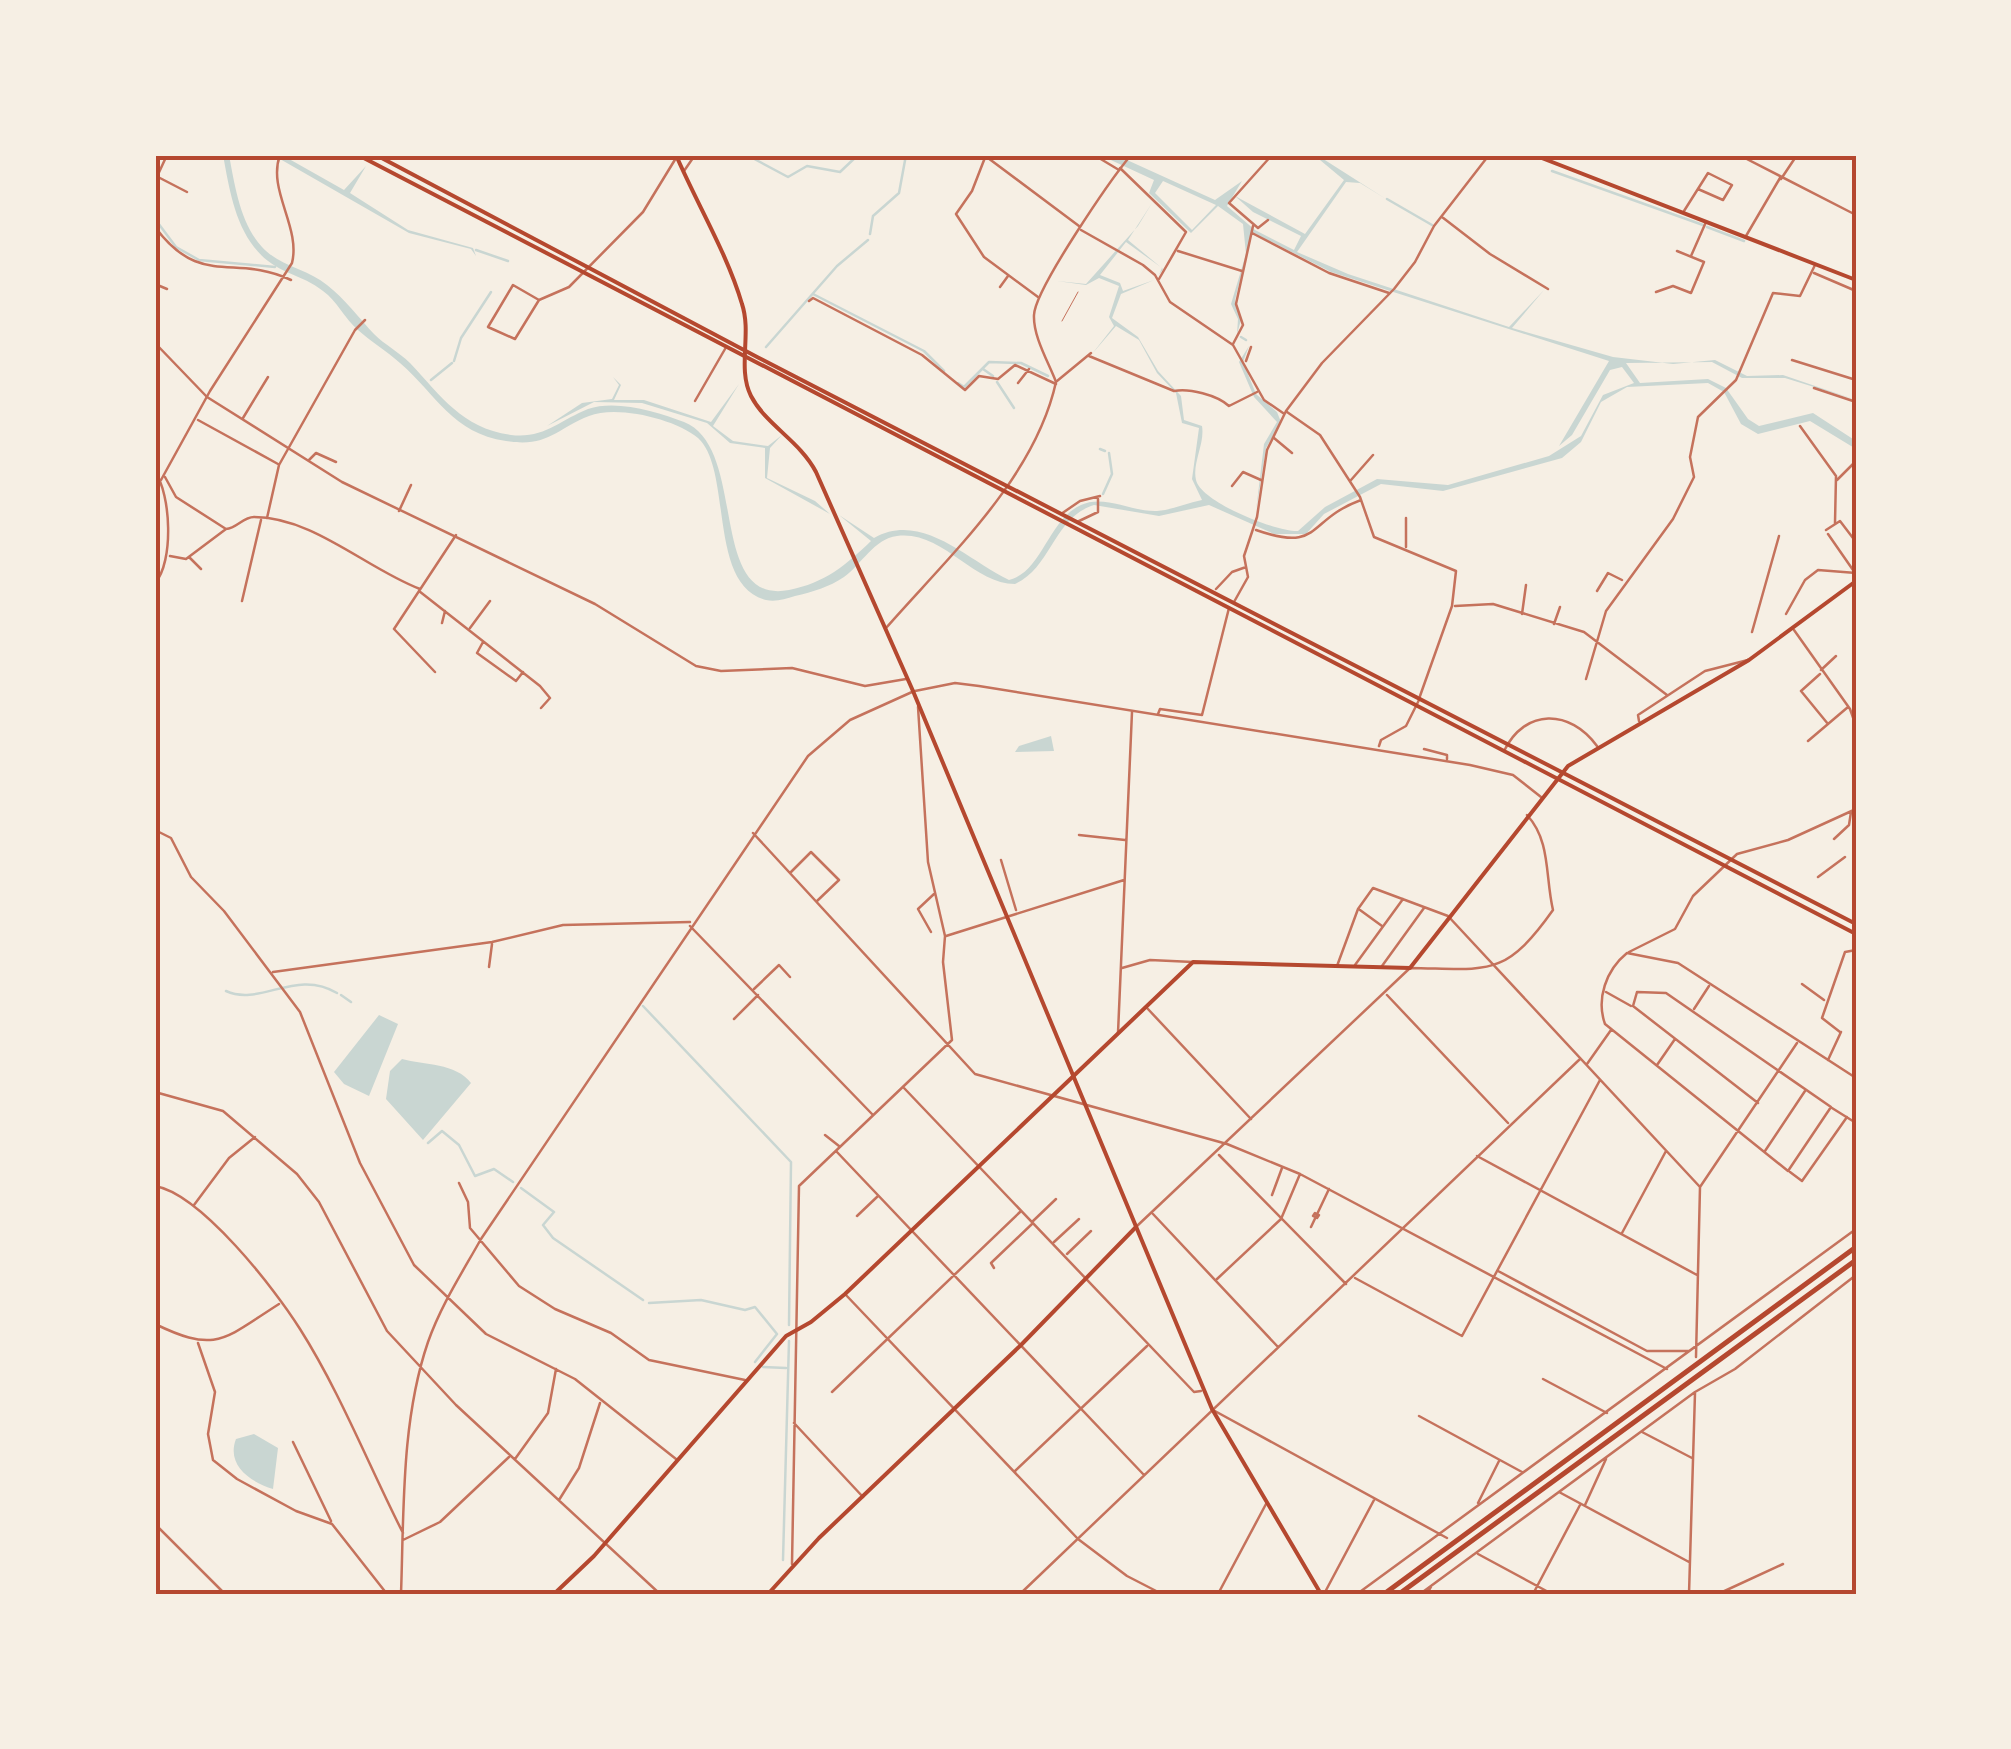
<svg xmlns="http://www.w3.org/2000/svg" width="2011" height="1749" viewBox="0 0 2011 1749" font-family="Lora,serif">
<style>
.water{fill:#c9d6d2;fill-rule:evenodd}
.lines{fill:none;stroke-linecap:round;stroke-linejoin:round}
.stream{stroke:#c9d6d2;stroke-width:2.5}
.pedestrian{stroke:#c5725c;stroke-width:1}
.minor{stroke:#c5725c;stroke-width:2.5}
.tertiary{stroke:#c5725c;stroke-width:2.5}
.secondary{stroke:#b5482f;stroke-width:4}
.primary{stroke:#b5482f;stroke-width:4}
.trunk{stroke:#b5482f;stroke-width:4}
.motorway{stroke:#b5482f;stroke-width:5}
.neatline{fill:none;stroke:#b5482f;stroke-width:4}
</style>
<rect width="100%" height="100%" fill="#f6efe4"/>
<!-- water -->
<path class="water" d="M223,155H229C235,186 240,223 262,247C279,266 308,269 327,285C345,299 359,318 374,334C385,345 399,352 410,363C442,397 462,428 511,435C544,439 560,420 588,409C616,399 658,412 684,422C749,448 706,606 789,590C825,583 846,565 871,541L839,515L874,538C922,511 967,560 1009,580C1042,572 1048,520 1081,505C1104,494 1132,512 1157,511C1172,510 1187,503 1202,500L1192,479L1199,428L1182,423L1176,393L1157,373L1139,340L1116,326L1092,354L1114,326L1109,317L1119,286L1099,278L1086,285L1057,281L1086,284L1138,226L1152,203L1128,240L1163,269L1159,275L1162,268L1126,242L1100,275L1120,283L1123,291L1154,280L1121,294L1112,318L1138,337L1158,371L1181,396L1184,420L1202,426C1205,444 1192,463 1196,480C1201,502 1276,532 1298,531L1325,507L1377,479L1448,485L1549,456L1581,436L1603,395L1634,383L1622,367L1610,370L1572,435L1559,446L1609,361L1331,272L1252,232L1235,300L1241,320L1237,334L1238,319L1231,304L1246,254L1243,224L1218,206L1191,233L1149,193L1154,180L1100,155H1116L1215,200L1242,181L1227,206L1255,230L1294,250L1301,236L1253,212L1235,196L1305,234L1344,180L1314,155H1317L1386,199L1360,183L1346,182L1297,252L1348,274L1509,327L1544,290L1512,328L1613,357L1673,364L1715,360L1747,376L1783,375L1856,400L1785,378H1742L1712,362L1626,363L1640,383L1708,379L1726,388L1748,419L1759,426L1813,413L1856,441V449L1810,421L1758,434L1741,424L1724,392L1708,383L1627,387L1601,402L1581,442L1562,458L1443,491L1381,484L1324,514L1306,534H1274L1209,505L1159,516L1094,505C1053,518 1052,567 1015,584C973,584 942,530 897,536C874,539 862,564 844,577C829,587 813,592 795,596C785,599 776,602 766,600C707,585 733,470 698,438C675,419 617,405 589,416C556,429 547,448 506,441C452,433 437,395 400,363C387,351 371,342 358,330C345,319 337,301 323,291C299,272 276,275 254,247C234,221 229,187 223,155ZM1163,181L1216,205L1192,230L1155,193Z
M273,155H282L344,190L366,166L350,193L408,230L473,248L476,256L471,249L409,233Z
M1249,346L1243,362L1256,394L1277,412L1281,422L1266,448L1256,511L1264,444L1277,422L1254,397L1239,362Z
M613,377L621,385L614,400H644L711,422L739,384L713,426L733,441L768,446L782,435L770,448L767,478L815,501L830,514L765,478V448L730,443L707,423L642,403L594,402L547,426L582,403L612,399L619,385Z
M1051,736L1054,751L1015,752L1019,746Z
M379,1015L398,1024L369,1096L344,1084L334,1072Z
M402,1059C424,1065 456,1063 471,1083L423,1140L386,1099L390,1071Z
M254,1434L278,1448L273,1489C250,1482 226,1465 236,1439Z"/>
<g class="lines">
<!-- stream -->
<path class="stream" d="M747,155L788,177L807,166L840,172L858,155
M1552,171L1703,225
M1387,199L1432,225
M155,219L176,247L199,260L275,267
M1707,227L1744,241
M870,234L873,216L899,193L906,155
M476,250L508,261
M813,294L924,351L944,371
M1241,337L1246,340
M766,347L837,266L868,240
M454,361L461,338L491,292
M983,369L993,376
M431,380L452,363
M997,382L1014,408
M958,383L964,387L989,362L1021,363L1048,376
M1100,449L1105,451
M1103,494L1112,474L1109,453
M226,991C260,1007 296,968 337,993
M341,995L351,1002
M643,1006L791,1162L789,1325
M428,1143L442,1131L459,1145L475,1176L494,1169L513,1182
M521,1188L554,1212L543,1225L553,1238L643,1300
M649,1303L701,1300L745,1310L755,1307L777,1334L755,1362
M763,1367L786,1368
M783,1560L789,1341"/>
<!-- pedestrian -->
<path class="pedestrian" d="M1062,321L1078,292"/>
<!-- minor -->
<path class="minor" d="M984,155L1079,226
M986,155L972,191L956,214L984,257L1038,297
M1094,155L1119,170
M1120,168L1186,232L1159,279
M684,171L695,155
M158,177L187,192
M1781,179L1797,155
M155,181L167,155
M1684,211L1708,173L1732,185L1723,200L1698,189
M1442,217L1490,254L1548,289
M1268,220L1258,228L1229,203L1272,155
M155,227C201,289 234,253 291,280
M1081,230L1143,265L1155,275L1170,302L1233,345L1264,400L1283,413
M1252,233L1329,273L1389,293
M1746,236L1780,178
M1178,251L1242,271
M1691,256L1706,222
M1814,273L1856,291
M155,284L167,289
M1000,287L1008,276
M1656,292L1673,286L1691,293L1704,262L1677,251
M539,300L513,285L488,327L515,339L539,300L569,287L643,212L676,158
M809,301L813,298L922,355L965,390L979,376L998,379L1015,365L1056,384
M1855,322H1856
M1233,344L1243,325L1236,304L1253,226
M1089,356L1174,391C1189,388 1217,395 1229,406L1257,392
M1792,360L1856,380
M1246,361L1251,347
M1855,367L1856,368
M1057,381L1091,353
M1018,383L1029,369
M1814,388L1856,402
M695,401L725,349
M1287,412L1320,435L1360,497L1374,537L1456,571L1452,606L1420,696
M243,418L268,377
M198,420L278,464
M1800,426L1836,476L1835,523
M1274,438L1292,453
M309,460L316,453L336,462
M155,472C171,494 174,562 155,583
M165,477L176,497L226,529C237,528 243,517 254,517C313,517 367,569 420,589
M161,480L210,391L292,263C301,227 267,190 280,155
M1351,480L1373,455
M1837,480L1854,463
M1232,486L1243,472L1261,480
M399,511L411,485
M1061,514L1080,501L1100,496
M267,518L279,465L355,330L365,320
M1077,522L1098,512V499
M1256,530C1322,553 1306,520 1361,500
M1826,530L1840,521L1856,542
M1828,534L1853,570
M1406,547V518
M170,556L186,559L226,529
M189,557L201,569
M1216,589L1232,572L1246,567
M419,591L540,686L550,698L541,708
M1597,591L1608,573L1622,580
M242,601L261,520
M1234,602L1248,577L1244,556L1257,517L1267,450L1286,411L1322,363L1394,289L1415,262L1434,226L1489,155
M1455,606L1493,604L1584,632L1667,695
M1522,614L1526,585
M1786,614L1805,580L1818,570L1856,573
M442,623L445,611
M1554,624L1560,607
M470,628L490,601
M1794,630L1850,709L1856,726
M1752,632L1779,536
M483,642L477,653L516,681L523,672
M1821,670L1836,656
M435,672L394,629L456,535
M1820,674L1801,691L1828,724
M1586,679L1606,611L1673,519L1694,477L1690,457L1698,417L1736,380L1773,293L1800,296L1815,265
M1158,714L1160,709L1202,715L1229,608
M1639,721L1638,715L1705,671L1748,660
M1808,741L1848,707
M1424,749L1447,755V759
M1504,751C1525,708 1570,709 1597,746
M155,830L171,838L191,877L224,911L300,1012L360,1163L414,1265L486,1334L575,1379L676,1459
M753,833L975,1074L1227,1144L1300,1174L1667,1369
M1079,835L1125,840
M1834,839L1849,825L1851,812
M1001,860L1016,910
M791,872L811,852L839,880L817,901
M1818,877L1845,857
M1360,910L1382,926
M690,926L872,1114
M931,932L918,909L934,894
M946,936L1124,880
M1629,952L1675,929L1693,896L1737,854L1788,840L1856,809
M1355,965L1403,899
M1337,966L1358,909L1373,888L1448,916L1700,1187
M1382,966L1424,908
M489,967L492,944
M1122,968L1150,960L1193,962
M273,972L492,942L563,925L690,922
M1802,984L1824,1000
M754,989L779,965L790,977
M1606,992L1631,1006
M1387,995L1508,1123
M1147,1008L1251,1119
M1694,1009L1709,986
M734,1019L758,995
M1840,1032L1822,1018L1845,952L1856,950
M1118,1033L1132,712
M1828,1060L1841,1032
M1587,1064L1611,1030
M1657,1065L1675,1039
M904,1088L1194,1392L1201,1391
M155,1092L223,1111L297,1174L319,1202L387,1331L456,1405L660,1594
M1758,1103L1633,1006L1637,992L1666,993L1831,1107L1788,1171L1605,1024C1596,999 1606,970 1627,953L1678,963L1856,1078
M1832,1108L1856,1123
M825,1135L839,1146
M836,1151L1144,1475
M1765,1151L1805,1091
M1219,1155L1346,1284
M1477,1156L1697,1275
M1790,1172L1802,1181L1847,1117
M459,1183L468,1202L470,1228L519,1286L555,1309L611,1333L649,1360L745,1380
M155,1186C201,1194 275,1289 300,1329C340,1392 369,1466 403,1533
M1272,1195L1282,1168
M194,1205L229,1158L255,1137
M1315,1213L1319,1215L1317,1218L1313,1216Z
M1153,1214L1278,1347
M857,1216L878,1196
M1032,1222L1056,1199
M1137,1226L1410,968C1488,969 1504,979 1553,910C1545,876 1551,841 1527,815
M1311,1227L1329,1189
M1622,1233L1666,1151
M1054,1242L1079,1219
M1067,1254L1091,1231
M994,1268L991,1263L1033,1223
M1498,1271L1647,1351H1689
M1355,1278L1462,1336L1600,1080
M1217,1279L1281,1219L1300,1174
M845,1294L1078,1539L1127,1576L1162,1594
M155,1324C217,1354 224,1339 279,1304
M198,1343L215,1392L208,1434L213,1460L237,1479L296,1511L332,1524L387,1594
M1696,1357L1700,1187L1797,1043
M1543,1379L1607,1413
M832,1392L1020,1212
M1213,1410L1447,1538
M1419,1416L1522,1472
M794,1423L863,1497
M1642,1432L1692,1458
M293,1442L331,1521
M515,1459L548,1413L556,1369
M1015,1471L1147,1346
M1559,1492L1689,1562
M559,1500L579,1468L600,1403
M1478,1503L1499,1461
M1585,1505L1606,1459
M155,1524L225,1594
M403,1540L440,1522L509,1457
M1478,1554L1552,1594
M792,1564L799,1186L952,1040L943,962L945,936L928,862L918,707
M401,1594C404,1511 401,1421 428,1342C441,1305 462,1273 481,1239L808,756L850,720L912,692
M1020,1594L1580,1059
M1218,1594L1266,1504
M1324,1594L1374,1500
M1357,1594L1856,1229
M1420,1594L1695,1392L1735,1369L1856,1275
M1427,1594L1432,1585
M1533,1594L1580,1505
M1689,1594L1695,1393
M1718,1594L1783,1564"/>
<!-- tertiary -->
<path class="tertiary" d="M1739,155L1856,215
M155,343L207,397L342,482L595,604L696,666L721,671L792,668L865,686L906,679
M886,628C948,557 1035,478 1056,382C1049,363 1033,337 1034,315C1035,289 1111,179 1131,155
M915,691L955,683L979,686L1470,765L1513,775L1541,797
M1379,746L1381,740L1406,726L1420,698"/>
<!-- secondary -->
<path class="secondary" d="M554,1594L594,1556L786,1336L811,1322L845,1294L1193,962L1410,968L1568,766L1749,660L1856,581
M768,1594L819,1538L1021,1345L1136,1227"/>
<!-- primary -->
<path class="primary" d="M676,155C697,204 727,253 742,304C752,334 737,368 751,396C766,425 800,441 816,472L913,691L1212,1409L1321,1594
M1534,155L1856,280"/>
<!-- trunk -->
<path class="trunk" d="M358,155L1856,934
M376,155L759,358L1856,924"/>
<!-- motorway -->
<path class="motorway" d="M1384,1594L1856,1247
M1399,1594L1856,1260"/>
</g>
<!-- border -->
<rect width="2011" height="1749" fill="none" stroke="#f6efe4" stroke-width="315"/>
<rect x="158" y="158" width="1696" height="1434" class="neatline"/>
</svg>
